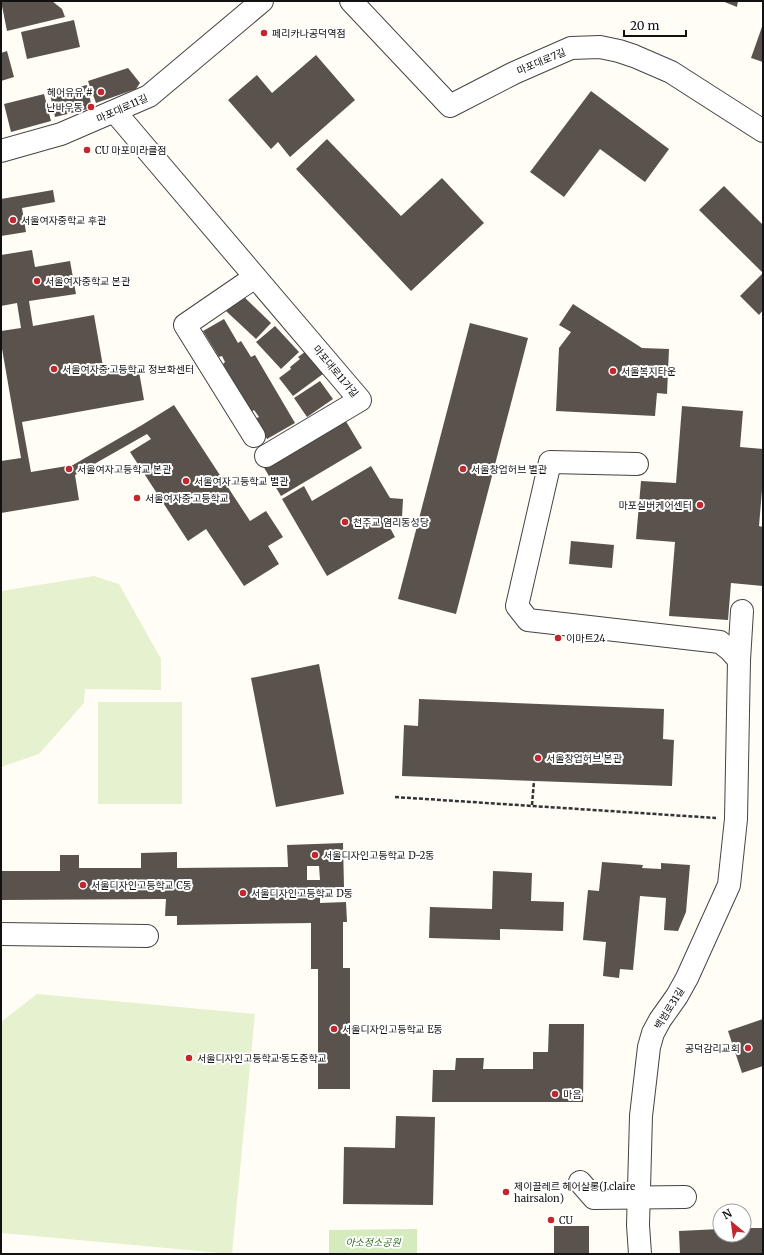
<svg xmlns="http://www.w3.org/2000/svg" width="764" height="1255" viewBox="0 0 764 1255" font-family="Merriweather,'Noto Sans KR',serif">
  <rect width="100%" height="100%" fill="#fffdf5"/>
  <path fill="#d5ebbd" d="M417 1229V1254H329V1230Z"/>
  <g fill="#e6f2cf">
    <path d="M94 576 119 584 161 659V690L85 689 84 703 39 754 1 767V591Z"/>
    <rect x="98" y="702" width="84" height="102"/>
    <path d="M37 994 255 1014 232 1254 1 1233V1022Z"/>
  </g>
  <g fill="#5a524d" fill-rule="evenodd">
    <path d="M1 1H52L62 9 65 17 7 31Z"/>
    <path d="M722 1H738L737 7Z"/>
    <path d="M74 20 80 47 27 59 21 32Z"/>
    <path d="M763 24V62L751 58Z"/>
    <path d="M7 51 14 77 1 81V53Z"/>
    <path d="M316 55 355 100 290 157 278 142 271 149 228 100 257 75 272 93Z"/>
    <path d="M128 68 140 83 136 89 96 103 88 81Z"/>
    <path d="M87 85 92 108 55 117 50 94Z"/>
    <path d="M591 91 669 149 645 182 600 149 564 197 530 172Z"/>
    <path d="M44 94 51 121 11 132 4 104Z"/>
    <path d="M327 139 401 216 442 178 484 223 411 291 296 169Z"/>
    <path d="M724 186 763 225V310L759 315 740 296 763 273 699 210Z"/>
    <path d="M53 190 55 202 22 208 26 232 1 236V199Z"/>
    <path d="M32 250 35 267 70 261 76 294 29 301 33 326 94 315 104 372 138 366 144 400 22 422 31 472 73 465 142 425 174 405 250 521 266 511 283 537 268 546 279 564 244 586 206 529 188 541 130 452 151 439 147 434 75 475 79 500 1 513V461L21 458 1 343V331L21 328 17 303 1 306V255Z"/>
    <path d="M242 295 271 323 256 339 226 311Z"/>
    <path d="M573 304 642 348 669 349 667 394 657 393 655 416 556 411 559 348 571 332 559 325Z"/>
    <path d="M224 319 238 343 241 341 251 357 255 355 295 423 267 439 255 419 259 417 254 410 251 412 223 364 225 362 222 356 219 357 203 331Z"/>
    <path d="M470 323 528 338 456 614 398 599Z"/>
    <path d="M275 326 299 352 281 369 256 342Z"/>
    <path d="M309 349 327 371 293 396 279 378 291 369 290 367 300 359 298 357Z"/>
    <path d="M320 381 333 399 307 417 294 398Z"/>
    <path d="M682 406 743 411 740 447 763 449V478L759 526 763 527V586L731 583 728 620 669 616 675 542 636 539 641 481 676 483Z"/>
    <path d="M344 418 362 448 281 496 263 466Z"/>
    <path d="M371 466 390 498 403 499 402 518 389 526 395 537 327 576 282 499 304 486 312 501Z"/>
    <path d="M571 541 614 545 612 568 569 564Z"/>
    <path d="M319 664 344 794 276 807 251 678Z"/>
    <path d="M419 699 664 709 663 739 674 740 672 786 402 776 404 725 418 726Z"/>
    <path d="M343 843 344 887 320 888V903L346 902 347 922H343V968H350V1089H318V969H311V923L177 925V916H165L166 899 1 900V871H60V855H79V868H141V853L177 852V868L288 867 287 845ZM307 866H319L320 880H307Z"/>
    <path d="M602 862 643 865 642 868 661 869V863L690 865 686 912 678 931 664 930 666 898 640 896 633 970 620 969 619 978 603 976 606 942 583 940 588 890 599 891Z"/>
    <path d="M493 871 532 873 531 901 564 902 563 931 500 929V940L429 938 430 907 492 909Z"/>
    <path d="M763 1019V1066L742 1073 728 1031Z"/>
    <path d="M549 1024H584L583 1102H432L433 1070H455L456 1058H484L483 1069H533V1052H548Z"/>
    <path d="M396 1116 435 1117 433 1205 343 1204 344 1147 395 1148Z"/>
    <rect x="554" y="1226" width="35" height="28"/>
    <path d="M744 1228H763V1254H680L679 1231 720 1229V1235H744Z"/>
  </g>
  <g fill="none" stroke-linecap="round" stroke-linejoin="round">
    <defs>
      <g id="minor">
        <path d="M351 1 450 106 514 73 571 48 600 47 619 51 634 56 671 72 763 131"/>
        <path d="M115 112 360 400 266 456"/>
        <path d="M1 151 61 134 149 96 262 1"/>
        <path d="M254 436 185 325 255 277"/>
        <path d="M637 464 550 462 517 606 528 620 720 642 730 650 739 660 736 819 729 885 687 978 677 996 660 1020 653 1033 649 1047 641 1116 638 1225 640 1254"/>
        <path d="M739 660 742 611"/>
        <path d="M1 934 147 936"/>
        <path d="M580 1182 594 1198 685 1197"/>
      </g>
    </defs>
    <use href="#minor" stroke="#444" stroke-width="24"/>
    <g stroke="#333" stroke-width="2.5" stroke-dasharray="4 2" stroke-linecap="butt">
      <path d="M395 797 716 818"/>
      <path d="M532 805 534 781"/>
    </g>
    <use href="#minor" stroke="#fff" stroke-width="22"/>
  </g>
  <g fill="#c4262e" stroke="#fff" stroke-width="1.5">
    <circle cx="264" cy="33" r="4"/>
    <circle cx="101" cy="92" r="4"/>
    <circle cx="91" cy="107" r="4"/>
    <circle cx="87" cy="150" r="4"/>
    <circle cx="13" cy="220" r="4"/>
    <circle cx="37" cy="281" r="4"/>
    <circle cx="54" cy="369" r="4"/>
    <circle cx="613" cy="371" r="4"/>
    <circle cx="69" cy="469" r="4"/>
    <circle cx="463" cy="469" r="4"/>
    <circle cx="186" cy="481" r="4"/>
    <circle cx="137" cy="498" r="4"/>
    <circle cx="700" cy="505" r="4"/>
    <circle cx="345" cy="522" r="4"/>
    <circle cx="558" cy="638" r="4"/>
    <circle cx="538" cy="758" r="4"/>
    <circle cx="315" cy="855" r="4"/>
    <circle cx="83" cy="885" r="4"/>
    <circle cx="243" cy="893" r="4"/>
    <circle cx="334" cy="1029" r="4"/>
    <circle cx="748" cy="1048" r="4"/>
    <circle cx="189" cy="1058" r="4"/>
    <circle cx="555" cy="1094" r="4"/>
    <circle cx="506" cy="1192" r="4"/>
    <circle cx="551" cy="1220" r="4"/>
  </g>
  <g text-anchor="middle" stroke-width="4" stroke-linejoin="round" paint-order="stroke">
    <g font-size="10" fill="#111" stroke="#fff" text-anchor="start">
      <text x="272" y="37">페리카나공덕역점</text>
      <text x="93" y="96" text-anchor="end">헤어유유 #</text>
      <text x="83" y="111" text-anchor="end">난바우동</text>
      <text x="95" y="154">CU 마포미라클점</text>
      <text x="21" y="224">서울여자중학교 후관</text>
      <text x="45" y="285">서울여자중학교 본관</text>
      <text x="62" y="373">서울여자중·고등학교 정보화센터</text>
      <text x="621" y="375">서울복지타운</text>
      <text x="77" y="473">서울여자고등학교 본관</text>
      <text x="471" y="473">서울창업허브 별관</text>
      <text x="194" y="485">서울여자고등학교 별관</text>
      <text x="145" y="502">서울여자중·고등학교</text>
      <text x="692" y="509" text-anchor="end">마포실버케어센터</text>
      <text x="353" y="526">천주교 염리동성당</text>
      <text x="566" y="642">이마트24</text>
      <text x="546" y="762">서울창업허브 본관</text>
      <text x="323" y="859">서울디자인고등학교 D-2동</text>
      <text x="91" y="889">서울디자인고등학교 C동</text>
      <text x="251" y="897">서울디자인고등학교 D동</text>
      <text x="342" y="1033">서울디자인고등학교 E동</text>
      <text x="740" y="1052" text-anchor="end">공덕감리교회</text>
      <text x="197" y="1062">서울디자인고등학교·동도중학교</text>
      <text x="563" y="1098">마음</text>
      <text x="514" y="1190">제이끌레르 헤어살롱(J.claire<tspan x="514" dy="12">hairsalon)</tspan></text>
      <text x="559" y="1224">CU</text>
    </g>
    <g font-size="10" fill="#111" stroke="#fff">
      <text transform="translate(541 61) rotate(-23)" y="4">마포대로7길</text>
      <text transform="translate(122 108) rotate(-24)" y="4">마포대로11길</text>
      <text transform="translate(336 371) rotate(50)" y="4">마포대로11가길</text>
      <text transform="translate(669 1008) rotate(-58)" y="4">백범로31길</text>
    </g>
    <g font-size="10" font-style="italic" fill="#2f6b1f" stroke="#fff">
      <text x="373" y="1246">아소정소공원</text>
    </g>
  </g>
  <rect width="764" height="1255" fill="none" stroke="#111111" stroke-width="4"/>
  <g transform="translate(732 1223) rotate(331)"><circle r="19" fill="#ffffff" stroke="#a0a0a0"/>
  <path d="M0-3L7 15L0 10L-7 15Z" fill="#c4262e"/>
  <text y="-6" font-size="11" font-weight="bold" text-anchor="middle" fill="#111111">N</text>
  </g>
  <path d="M624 30v6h62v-6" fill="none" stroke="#111111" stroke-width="2"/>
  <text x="630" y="30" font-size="12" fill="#111111" stroke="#ffffff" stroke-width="3" paint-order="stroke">20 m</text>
</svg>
